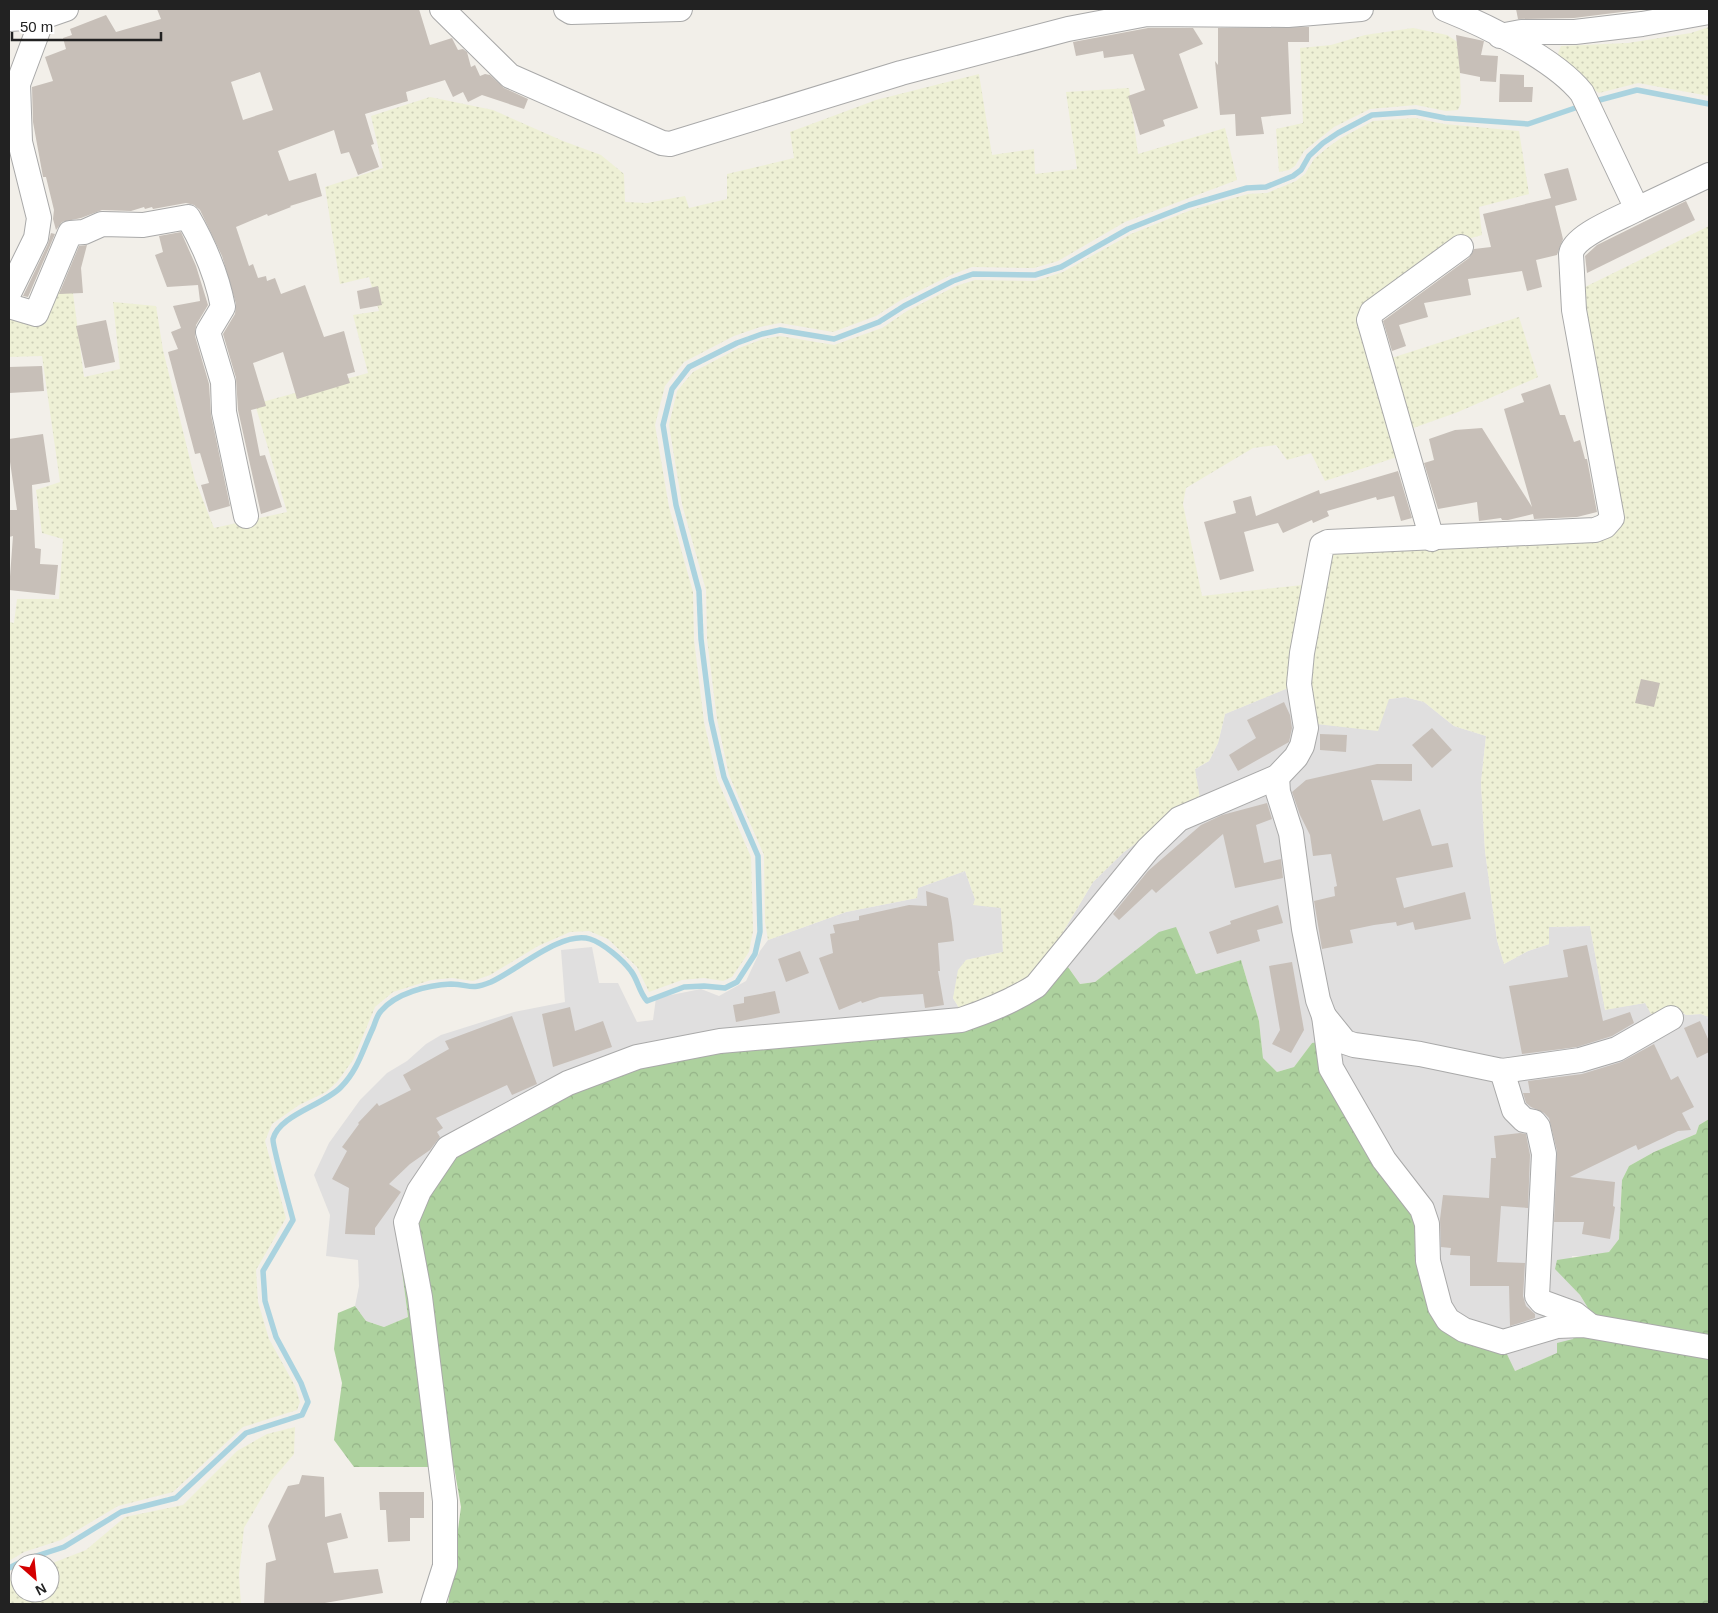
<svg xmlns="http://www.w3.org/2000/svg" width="1718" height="1613" viewBox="0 0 1718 1613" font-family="Helvetica,sans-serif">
  <defs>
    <pattern id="farmland-dots" width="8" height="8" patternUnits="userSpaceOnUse" patternTransform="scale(1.25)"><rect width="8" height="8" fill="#eef0d5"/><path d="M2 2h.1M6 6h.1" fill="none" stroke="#ccceb7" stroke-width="1.8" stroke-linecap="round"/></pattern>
    <pattern id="forest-crowns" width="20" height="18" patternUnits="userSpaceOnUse" patternTransform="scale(1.25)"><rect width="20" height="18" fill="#add19e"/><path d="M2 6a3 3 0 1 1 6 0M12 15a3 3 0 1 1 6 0" fill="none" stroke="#95b388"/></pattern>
  </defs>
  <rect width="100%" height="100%" fill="#f2efe9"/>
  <g fill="#e0dfdf">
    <path d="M1285 689 1306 694 1389 699 1405 697 1424 702 1454 726 1486 736 1481 783 1485 851 1497 940 1504 964 1528 951 1549 944V927L1590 926 1605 1009 1645 1003 1679 1010 1686 1015 1701 1014 1709 1017V1119L1699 1125 1696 1134 1654 1152 1629 1166 1622 1180 1619 1239 1609 1252 1589 1257 1572 1256 1568 1282 1580 1295 1588 1308 1573 1339 1558 1353 1515 1371 1462 1333 1312 1043 1294 1067 1277 1072 1263 1058 1259 1021 1241 960 1196 974 1176 928 1159 933 1095 982 1080 984 1054 947 1093 882 1124 852 1154 829 1195 769 1209 761 1218 743 1225 714Z"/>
    <path d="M965 871 975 899 1001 907 1003 952 966 960 953 998 959 1008 962 1025 418 1257 402 1271 408 1317 384 1327 366 1321 355 1306 359 1286 358 1260 326 1256 330 1215 314 1175 329 1143 360 1100 387 1073 407 1061 426 1044 441 1035 514 1012 565 1002 561 950 592 947 599 983H618L637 1022 653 1020 656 998 701 989 719 996 746 981 760 951 768 940 846 912 917 898 918 888Z"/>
  </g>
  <g fill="url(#farmland-dots)">
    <path d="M1709 27V96L1638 83 1599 93 1554 63 1561 46 1628 43 1691 33Z"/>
    <path d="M1413 28 1447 35 1459 43 1461 103 1458 110 1446 111 1416 105 1370 109 1334 127 1304 151 1295 166 1289 170 1279 172 1276 129 1303 123 1300 48 1331 45 1365 35Z"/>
    <path d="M979 74 992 155 1034 149 1035 174 1077 169 1066 92 1129 88 1138 154 1225 128 1237 180 1125 222 1058 261 1034 268 972 267 951 275 901 300 876 316 833 332 780 323 760 327 734 336 684 362 665 386 655 425 669 507 693 592 694 640 704 722 717 779 751 857 753 931 749 952 732 977 723 981 704 978 682 980 649 992 637 967 608 939 589 931 570 932 538 946 490 975 473 981 452 978 431 980 393 992 375 1007 353 1060 337 1082 326 1092 299 1105 272 1124 265 1141 286 1218 256 1270 258 1302 269 1339 295 1386 300 1402 297 1410 243 1427 173 1492 118 1506 61 1540 24 1552 9 1561V622L14 623 17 599H59L63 539 42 533 36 490 60 482 42 356 9 357V302L31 307 39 293 67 288 73 293 84 377 120 369 113 302 156 306 163 350 195 480 214 528 287 512 255 404 368 373 353 315 379 311 369 277 340 284 325 187 383 168 371 116 430 97 493 110 563 141 601 155 624 174 625 202 647 203 685 196 689 208 727 199V174L794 158 790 132 876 100Z"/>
    <path d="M1415 118 1444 124 1519 131 1529 194 1479 207 1482 235 1464 240 1363 312 1376 363 1519 317 1538 377 1458 412 1391 436 1397 457 1325 481 1311 453 1287 460 1276 445 1253 448 1186 488 1183 504 1202 596 1321 583 1329 552 1594 541 1617 530 1618 492 1581 289 1709 226V1017L1701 1014 1686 1015 1679 1010 1651 1014 1645 1003 1605 1010 1590 926 1549 927V944L1528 951 1504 964 1497 940 1485 851 1481 783 1486 736 1454 726 1424 702 1405 697 1389 699 1378 731 1316 724 1306 694 1286 689 1225 714 1218 743 1209 761 1195 769 1200 798 1124 852 1093 882 1054 947 1068 967 1039 990 962 1025 959 1008 953 998 958 970 966 960 1003 952 1001 908 973 905 975 899 965 871 918 888 917 898 846 912 768 940 765 922 764 855 729 775 717 719 707 639 706 590 682 504 669 425 677 391 693 372 739 348 763 339 780 336 834 345 882 328 907 311 956 286 975 280 1035 281 1063 272 1131 234 1191 210 1248 194 1267 193 1296 181 1305 174 1314 159 1327 148 1341 138 1373 121Z"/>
    <path d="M295 1427 294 1454 272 1480 244 1528 239 1575 241 1604H9V1585L11 1576 20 1570V1593H50V1564L86 1550 125 1517 183 1505 237 1451 267 1434Z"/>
  </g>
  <path fill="url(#forest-crowns)" d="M1176 927 1196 974 1241 960 1259 1021 1263 1058 1277 1072 1294 1067 1312 1043 1319 1042 1411 1198 1436 1309 1503 1346 1515 1371 1557 1353V1343L1573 1339 1588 1308 1580 1295 1555 1269 1557 1260 1609 1252 1619 1239 1622 1180 1629 1166 1654 1152 1696 1134 1699 1125 1709 1119V1604H448L461 1507 454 1467H354L334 1440 342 1383 334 1349 338 1313 355 1306 366 1321 384 1327 408 1317 402 1271 418 1257 414 1225 451 1152 638 1062 962 1025 1039 990 1068 967 1080 984 1095 982 1159 932Z"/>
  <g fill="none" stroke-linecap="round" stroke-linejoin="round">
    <g stroke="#aad3df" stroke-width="5.5">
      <path d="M1592 102 1637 90 1709 104"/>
      <path d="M9 1568 27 1559 64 1547 121 1512 176 1498 246 1433 302 1415 308 1402 301 1383 276 1337 265 1301 263 1271 293 1220C290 1208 272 1145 273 1139 279 1115 324 1105 341 1087 358 1070 363 1049 373 1028 375 1023 377 1015 381 1011 396 993 428 985 451 984 470 984 469 991 491 982 516 971 562 930 590 939 603 943 623 960 631 971 638 980 639 992 647 1001L684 987 704 986 725 988 737 982 755 954 760 932 758 856 724 777 711 720 701 639 699 591 676 505 663 425 672 389 689 367 737 343 762 334 780 330 834 339 879 322 904 306 953 281 973 274 1035 275 1061 267 1128 229 1189 205 1247 188 1266 187 1293 176 1301 170 1309 156 1323 143 1338 133 1372 115 1415 112 1445 118 1528 124 1581 106"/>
    </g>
  </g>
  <g fill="#c7bfb8" fill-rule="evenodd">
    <path d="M157 9H419L430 45 452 38 458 50 463 49 467 52 471 67 475 65 480 76 485 74 490 75 504 88 528 99 524 109 482 95 468 102 463 92 453 97 445 80 406 92 408 101 365 114 374 144 371 145 379 167 358 175 349 152 341 154 334 130 278 151 289 181 316 173 322 196 290 206 291 207 268 216 267 214 236 227 249 266 253 264 258 278 266 276 267 281 275 278 281 294 305 285 324 337 344 331 355 372 347 374 350 383 297 399 283 352 253 363 266 406 251 410 260 456 265 455 282 507 261 514 238 410 236 378 223 334 235 314 236 304 222 256 200 210 194 205 186 203 153 209 152 207 145 209 144 207 131 211 102 210 81 218 62 222 56 230 53 219 54 210 46 177H43L33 122 32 87 53 81 45 57 66 49 63 38 72 35 70 29 106 15 116 32 161 19ZM260 72 273 110 243 120 231 82Z"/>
    <path d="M1516 9H1646L1574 18 1518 19Z"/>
    <path d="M1309 27V42H1288L1291 114 1261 117 1264 134 1236 136 1235 114 1220 115 1215 61 1218 65V28Z"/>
    <path d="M1148 28H1193L1203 44 1179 54 1198 108 1163 120 1165 126 1140 135 1128 96 1145 90 1133 54 1104 58 1103 51 1076 56 1073 42Z"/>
    <path d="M1456 35 1484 41 1481 55 1498 56 1496 82 1480 81V77L1460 73Z"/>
    <path d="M1500 74 1524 75V87H1533L1532 102H1499Z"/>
    <path d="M1568 168 1577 200 1555 206 1563 239 1557 255 1536 260 1542 287 1527 291 1522 271 1468 279 1471 295 1424 303 1428 317 1399 325 1406 346 1392 351 1383 321 1469 258 1474 249 1491 247 1483 214 1551 198 1544 174Z"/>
    <path d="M1686 201 1695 220 1587 273 1585 256 1597 245Z"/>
    <path d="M181 232 196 266 208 305 196 325 195 336 209 384 211 415 230 506 209 512 201 485 209 483 200 453 195 454 168 352 178 349 171 332 181 328 173 306 200 301 198 285 167 287 155 255 163 252 159 236Z"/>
    <path d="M51 233 55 234 28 297 23 296 48 244Z"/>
    <path d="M87 245 81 268 83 293 59 294 79 246Z"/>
    <path d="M378 286 382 305 360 309 357 291Z"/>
    <path d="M106 320 115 362 85 368 76 326Z"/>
    <path d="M42 366 44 391 9 393V367Z"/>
    <path d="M1550 384 1560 415H1565L1574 442 1580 440 1585 459H1587L1597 512 1577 517 1534 519 1533 514 1508 520H1502L1501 518 1479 521 1477 502 1438 509 1424 463 1434 460 1429 439 1455 430 1482 428 1532 507 1504 409 1524 402 1521 394Z"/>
    <path d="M43 434 50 482 32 485 35 548 41 549 40 564 58 565 55 595 9 590 13 536 9 537V510H17L9 455V439Z"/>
    <path d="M1398 471 1412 518 1401 521 1394 496 1377 500 1376 497 1327 511 1329 516 1313 523 1312 520 1283 533 1278 523 1244 532 1254 571 1220 580 1204 522 1236 513 1233 501 1251 496 1256 516 1319 490 1320 494Z"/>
    <path d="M1641 679 1660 683 1654 707 1635 703Z"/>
    <path d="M1284 702 1290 715 1292 728 1289 742 1238 771 1229 755 1256 738 1247 720Z"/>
    <path d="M1432 728 1452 750 1432 768 1412 745Z"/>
    <path d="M1320 734 1347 735 1346 752 1320 750Z"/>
    <path d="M1377 764H1412V781L1371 780 1383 821 1420 809 1432 846 1448 843 1453 867 1396 878 1404 908 1465 892 1471 919 1415 930 1413 922 1397 926 1396 922 1374 925 1350 930 1353 943 1322 949 1314 901 1335 896 1334 887 1337 886 1331 854 1313 856 1310 835 1300 815 1292 792 1306 780Z"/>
    <path d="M1267 803 1272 819 1256 825 1264 863 1281 859 1283 878 1235 888 1223 834 1156 893 1152 889 1119 920 1113 914 1148 871 1201 825 1222 815Z"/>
    <path d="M926 891 948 898 952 923 954 941 938 943 940 971H938L944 1005 925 1008 923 994 880 997 862 1003 861 1001 839 1010 819 958 833 953 830 934 835 933 833 925 859 920V916L909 905 927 906Z"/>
    <path d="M1278 905 1283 923 1257 930 1260 941 1217 954 1209 932 1231 924 1230 921Z"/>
    <path d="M1587 945 1603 1021 1630 1012 1634 1023 1612 1036 1577 1047 1522 1054 1509 986 1568 977 1563 950Z"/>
    <path d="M800 951 809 973 786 982 778 959Z"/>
    <path d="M1292 962 1304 1030 1291 1053 1272 1044 1280 1030 1269 966Z"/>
    <path d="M775 991 780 1013 736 1022 733 1005 744 1003V997Z"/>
    <path d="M570 1007 575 1031 603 1021 612 1047 553 1067 542 1014Z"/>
    <path d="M512 1016 537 1084 512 1095 507 1085 436 1118 443 1128 437 1132 440 1137 430 1150 410 1164 389 1184 401 1192 375 1228V1235L345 1234 349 1188 332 1179 347 1151 342 1147 359 1124 358 1123 377 1103 379 1106 411 1090 403 1075 449 1049 445 1041Z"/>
    <path d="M1700 1021 1709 1041V1052L1697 1058 1684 1028Z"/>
    <path d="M1654 1044 1671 1080 1678 1076 1694 1107 1682 1113 1691 1130 1678 1131 1638 1150 1636 1145 1570 1177 1615 1182 1613 1206 1615 1207 1610 1239 1582 1234 1584 1222H1554L1557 1151 1549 1118 1544 1113 1531 1107 1526 1103 1523 1093H1530L1528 1081 1582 1074 1621 1062Z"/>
    <path d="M1520 1133 1526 1134 1530 1155 1528 1208 1501 1206 1497 1262 1525 1263 1523 1296 1526 1306 1535 1314V1318L1510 1326 1509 1286H1470V1256L1450 1255 1451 1248 1441 1247 1440 1219 1443 1195 1489 1198 1491 1158H1496L1494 1136Z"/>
    <path d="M302 1475 324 1477 325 1517 341 1513 348 1538 327 1543 334 1573 378 1569 383 1593 319 1604H264L266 1563 276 1560 268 1526 288 1486 299 1484Z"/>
    <path d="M379 1492H424V1518H410V1541L388 1542 386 1510H380Z"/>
  </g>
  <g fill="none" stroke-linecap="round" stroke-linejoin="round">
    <defs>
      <g id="minor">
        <path d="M442 9 510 76 662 143 670 144 901 73 1068 29 1147 14 1288 15 1361 9"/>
        <path d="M566 9 571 12 680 9"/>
        <path d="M9 19 43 17 66 9"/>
        <path d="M1500 36 1521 32H1575L1642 24 1709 12"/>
        <path d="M1637 209 1709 175"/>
        <path d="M9 293 36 238 39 218 20 142 18 84 43 17"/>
        <path d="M9 306 36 314 70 233 84 232 102 224 143 225 188 217C204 245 217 275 223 307L208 332 223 382 224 412 246 516"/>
        <path d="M1432 539 1369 320 1372 312 1461 247"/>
        <path d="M1277 777 1278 792 1291 833 1304 929 1318 1000 1324 1016 1331 1068 1384 1160 1422 1209 1427 1224 1428 1261 1440 1307 1448 1320 1464 1330 1503 1342 1557 1326 1583 1325 1709 1347"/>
        <path d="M1324 1016 1345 1042 1354 1045 1420 1054 1502 1071 1580 1060 1617 1049 1671 1018"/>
        <path d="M1502 1071 1514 1110 1524 1120 1534 1122 1538 1127 1544 1154 1537 1296 1542 1302 1575 1314 1589 1325"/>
        <path d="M433 1604 445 1566V1501L420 1297 406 1222 419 1191 448 1148 568 1083 637 1057 720 1041 961 1020C988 1011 1011 1002 1036 986L1148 849 1179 819 1277 777 1296 757 1302 746 1306 728 1299 684 1302 653 1322 545 1328 542 1595 530 1605 526 1612 518 1574 310 1571 254C1574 235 1621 218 1637 209L1582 93C1555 59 1485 25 1445 9"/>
      </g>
    </defs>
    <use href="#minor" stroke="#a9a9a9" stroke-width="26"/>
    <use href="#minor" stroke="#fff" stroke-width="24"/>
  </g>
  <rect width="1718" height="1613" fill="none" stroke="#222222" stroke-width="20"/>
  <g transform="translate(35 1578) rotate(153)"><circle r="24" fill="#ffffff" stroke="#a7a7a7"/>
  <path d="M0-4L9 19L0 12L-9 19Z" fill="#d40000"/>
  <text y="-8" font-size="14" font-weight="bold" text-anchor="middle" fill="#222222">N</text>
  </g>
  <path d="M12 32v8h149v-8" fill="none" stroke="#222222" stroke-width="2.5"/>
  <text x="20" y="32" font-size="15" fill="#222222" stroke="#ffffff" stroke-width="4" paint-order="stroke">50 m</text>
</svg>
